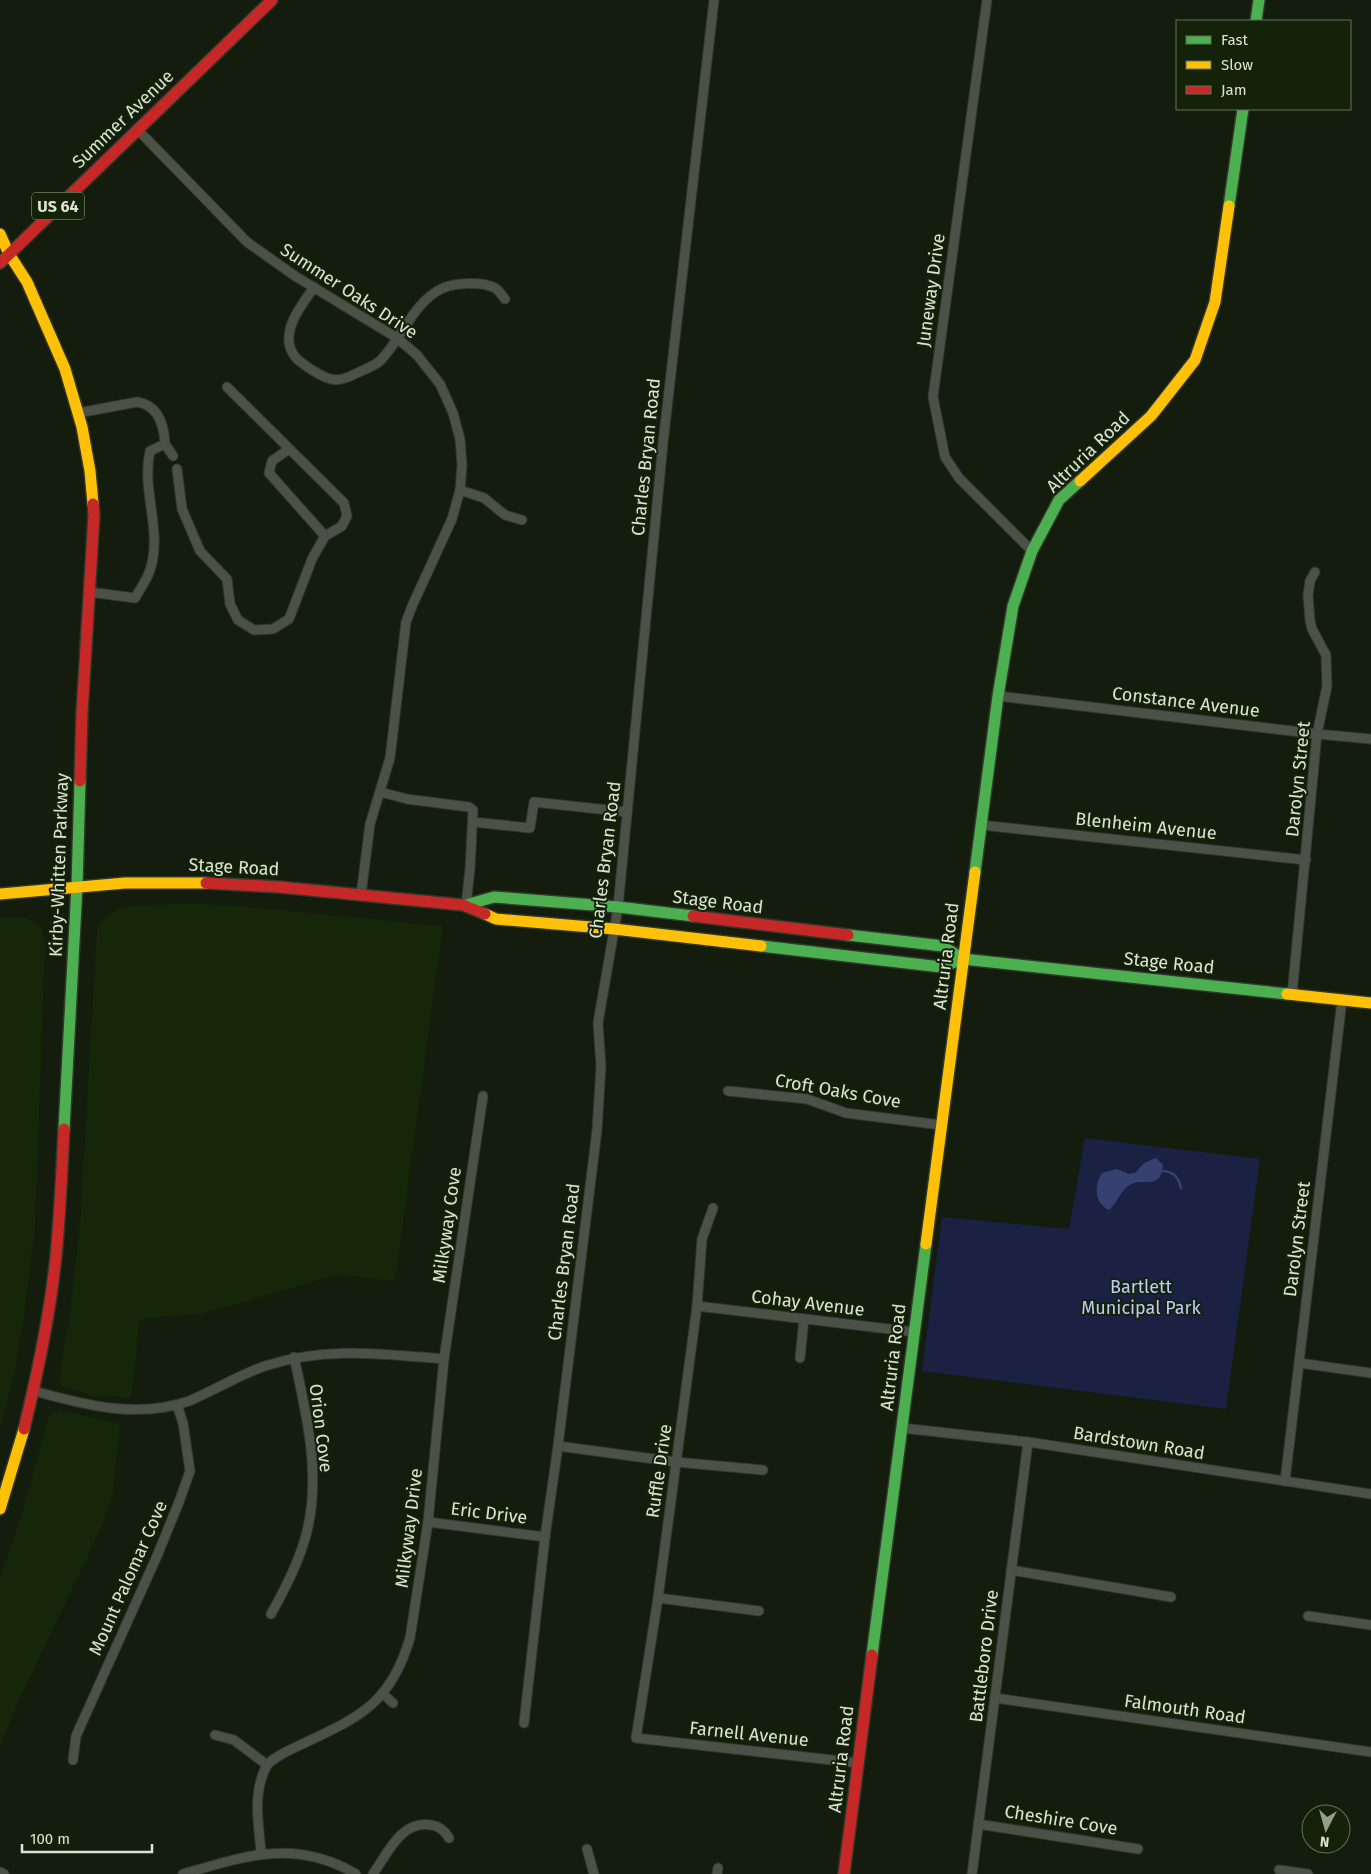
<svg xmlns="http://www.w3.org/2000/svg" width="1371" height="1874" viewBox="0 0 1371 1874" font-family="'Fira Sans',sans-serif">
  <rect width="100%" height="100%" fill="#141c0e"/>
  <g fill="#162608">
    <path d="M194 904 240 906 443 926 395 1281 336 1275 205 1313 140 1319 131 1398 90 1395 62 1386 59 1379 70 1312 80 1224 97 929 106 916 121 908 143 905Z"/>
    <path d="M7 917 27 918 41 926 45 944 35 1228 24 1315 14 1375 0 1430V918Z"/>
    <path d="M60 1410 120 1424 113 1493 104 1522 20 1698 0 1745V1578L22 1513 49 1416Z"/>
  </g>
  <path fill="#1b2142" d="M1085 1138 1260 1159 1226 1409 922 1371 942 1217 1069 1229Z"/>
  <path fill="#374171" d="M1156 1158 1163 1165C1160 1193 1142 1175 1128 1186 1120 1192 1118 1202 1109 1210 1094 1203 1094 1185 1102 1173L1117 1169 1129 1174 1135 1173 1144 1163Z"/>
  <g fill="none" stroke-linecap="round" stroke-linejoin="round">
    <path stroke="#374171" stroke-width="2.5" d="M1162 1171C1173 1171 1179 1178 1181 1188"/>
    <defs>
      <g id="street">
        <path d="M987 0 933 397 945 457 959 478 1032 551"/>
        <path d="M137 129 247 242 295 276 397 338 417 355 440 384 453 413 460 439 462 465 460 490 452 519 413 604 406 622 390 758 370 824 361 895"/>
        <path d="M314 287C304 302 287 322 289 342 291 357 300 362 312 370 331 382 338 383 357 373 365 369 375 366 381 360 402 338 414 301 443 288 454 283 483 281 495 288 499 290 502 296 505 299"/>
        <path d="M78 413 137 402C158 405 164 424 165 444L150 451C141 490 163 532 150 570 147 580 140 589 135 598L89 592"/>
        <path d="M165 444 173 456"/>
        <path d="M289 449 272 461 269 473 325 536"/>
        <path d="M177 469 182 509 200 551 227 579 230 604 238 620 254 630 273 629 289 619 312 559 325 536 342 526 347 516 344 503 227 387"/>
        <path d="M460 490 484 498 505 515 522 520"/>
        <path d="M998 696 1317 734 1371 739"/>
        <path d="M380 792 407 799 469 807 473 810 470 869 466 905"/>
        <path d="M473 822 530 828 534 802 627 812"/>
        <path d="M981 825 1306 860"/>
        <path d="M1292 995 1317 734 1327 686 1326 655 1312 629 1310 621 1308 595 1310 581 1315 572"/>
        <path d="M728 1091 807 1099 846 1113 941 1125"/>
        <path d="M713 1208 702 1239 697 1306 658 1598 636 1738 859 1763"/>
        <path d="M697 1306 914 1332"/>
        <path d="M800 1358 804 1319"/>
        <path d="M1299 1363 1371 1373"/>
        <path d="M34 1391C85 1405 137 1419 189 1401 215 1390 239 1375 265 1366 325 1346 382 1354 444 1359"/>
        <path d="M902 1428 1028 1442 1371 1494"/>
        <path d="M558 1446 676 1462 763 1470"/>
        <path d="M1285 1481 1342 1000"/>
        <path d="M428 1522 545 1537"/>
        <path d="M1011 1570 1171 1597"/>
        <path d="M658 1598 759 1611"/>
        <path d="M271 1614C284 1591 296 1568 304 1542 323 1482 307 1416 294 1357"/>
        <path d="M1308 1616 1371 1625"/>
        <path d="M383 1694 393 1703"/>
        <path d="M995 1698 1371 1752"/>
        <path d="M524 1723 545 1537 558 1446 597 1130 601 1066 598 1023 618 907 663 443 714 0"/>
        <path d="M215 1735 234 1740 267 1765"/>
        <path d="M73 1760 76 1736 157 1556 179 1502 190 1471 183 1423 177 1405"/>
        <path d="M978 1824 1138 1849"/>
        <path d="M587 1849 594 1874"/>
        <path d="M261 1853C259 1824 252 1795 266 1767 271 1758 288 1751 298 1746 357 1718 390 1706 410 1638L428 1522 444 1359 483 1096"/>
        <path d="M1279 1870 1308 1874"/>
        <path d="M0 1872 4 1874"/>
        <path d="M183 1874C245 1856 295 1838 356 1874"/>
        <path d="M373 1874C388 1853 401 1820 431 1825 439 1826 445 1831 449 1838"/>
        <path d="M717 1874 718 1868"/>
        <path d="M972 1874 1028 1442"/>
      </g>
      <g id="fast">
        <path d="M1256 21 1259 0"/>
        <path d="M1229 206 1243 109"/>
        <path d="M975 872 998 696 1013 606 1032 551 1059 500 1080 481"/>
        <path d="M466 905 494 897 618 907 693 916"/>
        <path d="M848 935 943 946 963 959 1287 994"/>
        <path d="M761 946 941 967 963 959"/>
        <path d="M64 1129 77 886 80 781"/>
        <path d="M872 1655 926 1244"/>
      </g>
      <g id="slow">
        <path d="M0 234 9 254 27 282 65 369 82 427 90 471 93 504"/>
        <path d="M1080 481 1151 416 1195 360 1215 302 1229 206"/>
        <path d="M0 894 125 883H206"/>
        <path d="M485 914 496 919 614 929 761 946"/>
        <path d="M1287 994 1371 1003"/>
        <path d="M926 1244 975 872"/>
        <path d="M0 1509 24 1429"/>
      </g>
      <g id="jam">
        <path d="M0 263 272 0"/>
        <path d="M80 781 82 713 94 515 93 504"/>
        <path d="M206 883 279 887 463 905 485 914"/>
        <path d="M693 916 848 935"/>
        <path d="M24 1429C38 1372 50 1314 56 1256 60 1214 62 1171 64 1129"/>
        <path d="M844 1874 872 1655"/>
      </g>
    </defs>
    <use href="#street" stroke="#30372b" stroke-width="11"/>
    <use href="#fast" stroke="#30372b" stroke-width="14"/>
    <use href="#slow" stroke="#30372b" stroke-width="14"/>
    <use href="#jam" stroke="#30372b" stroke-width="14"/>
    <use href="#street" stroke="#4b5147" stroke-width="9"/>
    <use href="#fast" stroke="#4caf50" stroke-width="11"/>
    <use href="#slow" stroke="#ffc107" stroke-width="11"/>
    <use href="#jam" stroke="#c62828" stroke-width="11"/>
  </g>
  <g text-anchor="middle" stroke-width="4" stroke-linejoin="round" paint-order="stroke">
    <rect fill="#132208" stroke="#9eaa97" stroke-width="1" x="32" y="192.5" width="52" height="27" rx="4"/>
    <g font-size="16" font-weight="bold" fill="#dae4d4">
      <text x="58" y="212">US 64</text>
    </g>
    <g font-size="18" fill="#dae4d4" stroke="#132208">
      <text transform="translate(123 119) rotate(-44)" y="6">Summer Avenue</text>
      <text transform="translate(931 290) rotate(-82)" y="6">Juneway Drive</text>
      <text transform="translate(349 291) rotate(33)" y="6">Summer Oaks Drive</text>
      <text transform="translate(1088 452) rotate(-44)" y="6">Altruria Road</text>
      <text transform="translate(646 457) rotate(-84)" y="6">Charles Bryan Road</text>
      <text transform="translate(1186 702) rotate(7)" y="6">Constance Avenue</text>
      <text transform="translate(1298 779) rotate(-84)" y="6">Darolyn Street</text>
      <text transform="translate(1146 826) rotate(6)" y="6">Blenheim Avenue</text>
      <text transform="translate(605 860) rotate(-83)" y="6">Charles Bryan Road</text>
      <text transform="translate(59 865) rotate(-88)" y="6">Kirby-Whitten Parkway</text>
      <text transform="translate(234 867) rotate(3)" y="6">Stage Road</text>
      <text transform="translate(718 902) rotate(7)" y="6">Stage Road</text>
      <text transform="translate(946 956) rotate(-83)" y="6">Altruria Road</text>
      <text transform="translate(1169 963) rotate(6)" y="6">Stage Road</text>
      <text transform="translate(838 1091) rotate(10)" y="6">Croft Oaks Cove</text>
      <text transform="translate(447 1225) rotate(-82)" y="6">Milkyway Cove</text>
      <text transform="translate(1297 1239) rotate(-83)" y="6">Darolyn Street</text>
      <text transform="translate(564 1262) rotate(-83)" y="6">Charles Bryan Road</text>
      <text transform="translate(808 1303) rotate(7)" y="6">Cohay Avenue</text>
      <text transform="translate(893 1357) rotate(-83)" y="6">Altruria Road</text>
      <text transform="translate(321 1428) rotate(83)" y="6">Orion Cove</text>
      <text transform="translate(1139 1443) rotate(9)" y="6">Bardstown Road</text>
      <text transform="translate(659 1471) rotate(-82)" y="6">Ruffle Drive</text>
      <text transform="translate(489 1513) rotate(7)" y="6">Eric Drive</text>
      <text transform="translate(409 1528) rotate(-83)" y="6">Milkyway Drive</text>
      <text transform="translate(128 1578) rotate(-66)" y="6">Mount Palomar Cove</text>
      <text transform="translate(984 1656) rotate(-83)" y="6">Battleboro Drive</text>
      <text transform="translate(1185 1709) rotate(8)" y="6">Falmouth Road</text>
      <text transform="translate(749 1734) rotate(6)" y="6">Farnell Avenue</text>
      <text transform="translate(841 1759) rotate(-83)" y="6">Altruria Road</text>
      <text transform="translate(1061 1820) rotate(9)" y="6">Cheshire Cove</text>
    </g>
    <g font-size="18" fill="#becbfd" stroke="#132208">
      <text x="1141" y="1293">Bartlett<tspan x="1141" dy="21">Municipal Park</tspan></text>
    </g>
  </g>
  <rect x="1176" y="20" width="175" height="90" fill="#132208" stroke="#63705a"/>
  <rect x="1186" y="36" width="25" height="8" fill="#4caf50" stroke="#63705a"/>
  <text x="1221" y="45" font-size="15" fill="#dae4d4">Fast</text>
  <rect x="1186" y="61" width="25" height="8" fill="#ffc107" stroke="#63705a"/>
  <text x="1221" y="70" font-size="15" fill="#dae4d4">Slow</text>
  <rect x="1186" y="86" width="25" height="8" fill="#c62828" stroke="#63705a"/>
  <text x="1221" y="95" font-size="15" fill="#dae4d4">Jam</text>
  <g transform="translate(1326 1829) rotate(186)"><circle r="24" fill="#132208" stroke="#63705a"/>
  <path d="M0-4L9 19L0 12L-9 19Z" fill="#959e8f"/>
  <text y="-8" font-size="14" font-weight="bold" text-anchor="middle" fill="#dae4d4">N</text>
  </g>
  <path d="M22 1844v8h130v-8" fill="none" stroke="#dae4d4" stroke-width="2.5"/>
  <text x="30" y="1844" font-size="15" fill="#dae4d4" stroke="#132208" stroke-width="4" paint-order="stroke">100 m</text>
</svg>
